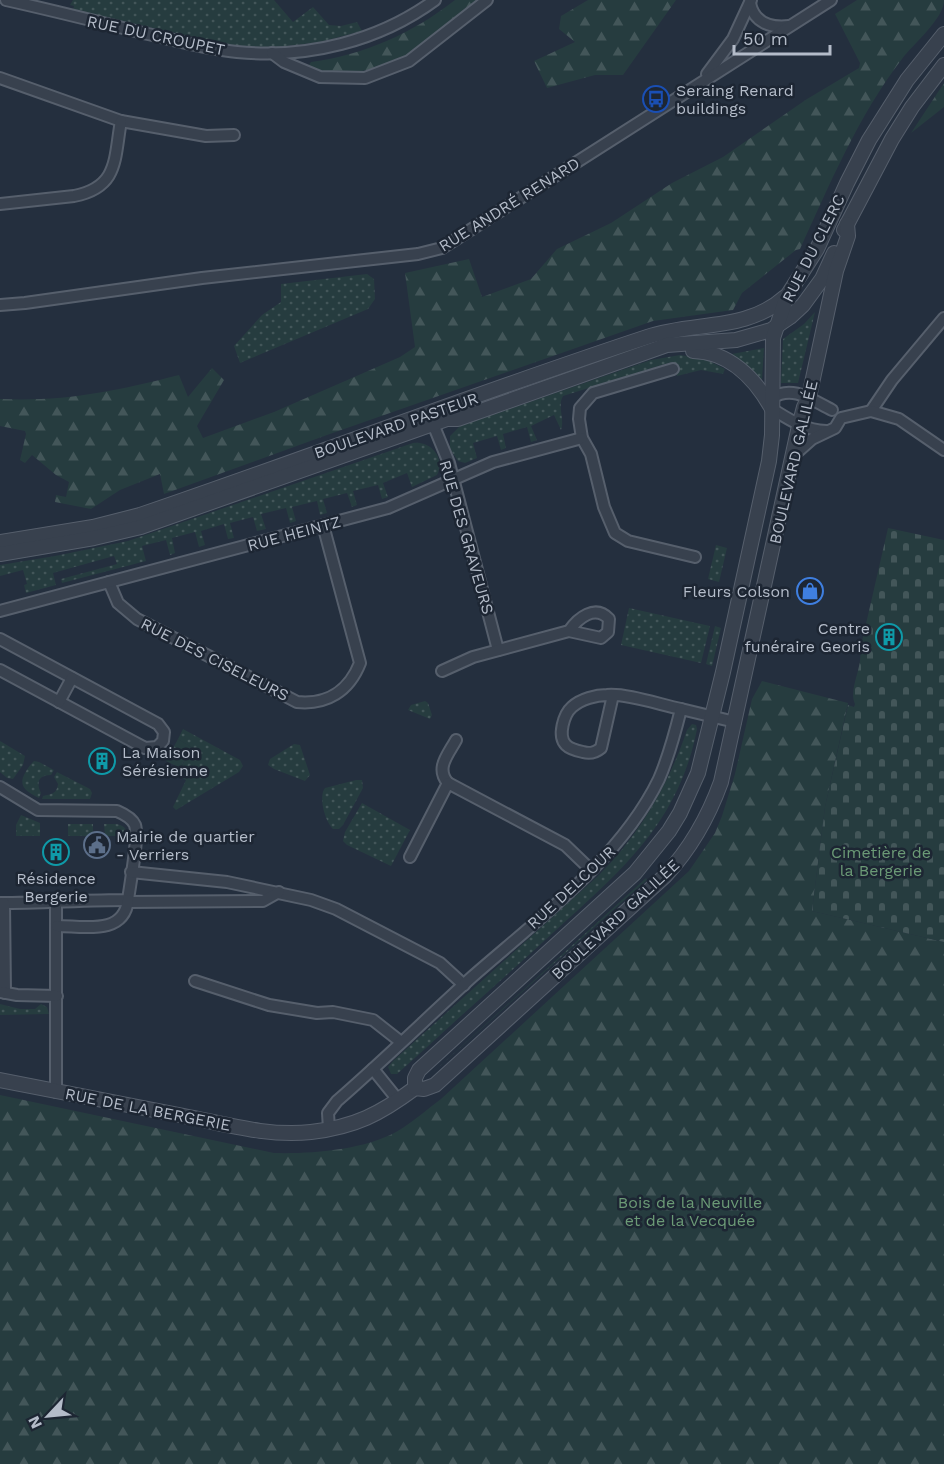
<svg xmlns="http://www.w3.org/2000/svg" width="944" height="1464" viewBox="0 0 944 1464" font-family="'Work Sans',sans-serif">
  <defs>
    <pattern id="grass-dots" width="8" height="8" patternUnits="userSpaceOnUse" patternTransform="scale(1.5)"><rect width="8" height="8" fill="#263c3f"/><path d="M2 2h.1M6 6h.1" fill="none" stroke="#435659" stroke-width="1.8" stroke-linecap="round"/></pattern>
    <pattern id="forest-firs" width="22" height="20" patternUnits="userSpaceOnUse" patternTransform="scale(1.5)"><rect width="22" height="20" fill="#263c3f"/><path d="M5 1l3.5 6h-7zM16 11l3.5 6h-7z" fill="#435659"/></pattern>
    <pattern id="cemetery-stones" width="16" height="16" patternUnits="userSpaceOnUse" patternTransform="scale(1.5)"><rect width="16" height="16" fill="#263c3f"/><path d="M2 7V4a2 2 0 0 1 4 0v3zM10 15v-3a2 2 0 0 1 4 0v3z" fill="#435659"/></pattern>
    <pattern id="park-crowns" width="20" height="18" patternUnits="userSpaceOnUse" patternTransform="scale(1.5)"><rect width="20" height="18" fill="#263c3f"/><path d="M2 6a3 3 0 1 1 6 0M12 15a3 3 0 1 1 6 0" fill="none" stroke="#435659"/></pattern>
  </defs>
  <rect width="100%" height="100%" fill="#242f3e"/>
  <g fill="url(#grass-dots)">
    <path d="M73 0H274L293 22 313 7 329 25 341 26 357 22 362 31 320 42 279 47H256L230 45 73 10 74 6 70 5Z"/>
    <path d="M367 274 374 279 375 299 368 309 240 363 234 346 262 315 281 302V284Z"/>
    <path d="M815 312 798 383H781L783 339 804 324Z"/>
    <path d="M764 348 762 380 732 354Z"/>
    <path d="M680 355 705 359 725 369 723 374 701 370 677 376 672 362 563 396C557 407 565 418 561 430L554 415 531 426 537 440 531 442 527 427 503 434 506 448 501 450 497 436 473 443 477 458 465 463 458 461 450 449V436L460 426 651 360Z"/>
    <path d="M413 443C432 441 445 458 437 475L412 487 407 473 383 483 388 497 382 499 378 485 353 491 357 505 352 507 347 493 323 499 327 513 320 515 317 501 292 507 296 521 290 523 286 508 261 514 266 529 257 531 253 517 230 523 234 538 228 539 224 524 201 531 205 545 199 547 195 532 172 538 175 553 170 555 166 540 142 546 146 561 62 583 61 579 117 564 114 556 53 573 56 585 26 593 24 585 27 584 23 570 0 576V565L55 556 128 541Z"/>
    <path d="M716 545 727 548 719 582 708 579Z"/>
    <path d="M629 608 710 626 701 663 621 645Z"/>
    <path d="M715 626 721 628 712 666 706 664Z"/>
    <path d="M425 701 428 703 432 715 430 719 408 710 411 705Z"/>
    <path d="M692 724 696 725 697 729C679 822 622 870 555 931 513 970 469 1008 426 1048L397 1074H391L388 1067 393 1061 598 876C640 834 668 786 687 730Z"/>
    <path d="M183 729 240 760 243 766 239 772 176 810 173 807 186 780 177 775 191 747 178 739Z"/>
    <path d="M0 741 25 756 23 765 13 779 7 778 0 772Z"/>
    <path d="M294 744 300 745 310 775 305 781 274 769 268 765 270 759Z"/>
    <path d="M34 761 39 762 54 770 51 775C38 775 36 783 41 793L39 798C28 792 17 787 25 773 28 768 30 765 34 761Z"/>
    <path d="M57 772 90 789 92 793 90 799H42L43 796C51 794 57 794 58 784L54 777Z"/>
    <path d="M356 780H362L363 788 343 825 339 829H333C325 822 318 796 325 788Z"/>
    <path d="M362 803 410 830 391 866 347 845 343 841 345 832Z"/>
    <path d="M21 815 40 823V836H16V825Z"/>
    <rect x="68" y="824" width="25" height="12"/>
    <path d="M104 824C116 824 126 822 128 836H105Z"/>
    <path d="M646 878 647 880 631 894 429 1076Z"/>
    <path d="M0 1004 20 1009H35L41 1004 47 1007 49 1014 0 1015Z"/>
  </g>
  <g fill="url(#forest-firs)">
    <path d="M455 0H476L409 54C384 70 335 81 309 65L311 62C364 55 413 33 455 0Z"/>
    <path d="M588 0H676L623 75H595L547 88 534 61 575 42 559 29 561 16Z"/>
    <path d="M857 0H944C944 19 913 44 902 59 858 116 830 184 800 249L796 250 742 293 733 310 653 321 327 435 164 494 160 474 120 490 91 509 55 502 56 495 66 497 69 482 56 475 32 455 25 463 20 460 26 434 25 431 0 426V399C64 402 117 391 179 375L188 397 212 368 224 380 197 426 203 438 274 412 400 357 415 347 405 273 469 259 482 297 531 279 557 249 611 223 672 183 723 157 807 99 859 68 860 63 835 14Z"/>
    <path d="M944 83V107L911 133Z"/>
    <path d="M762 681 848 703 825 807 812 911 944 942V1464H0V1095L274 1153C311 1154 363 1150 396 1132 412 1123 426 1110 441 1099L689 871 715 833 722 816 735 774 752 699Z"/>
  </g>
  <path fill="url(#cemetery-stones)" d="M888 528 944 540V942L812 911 825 807 848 705 854 707 855 704C848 689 863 668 860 650Z"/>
  <path fill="url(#park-crowns)" d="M178 739 191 747 180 768 166 761Z"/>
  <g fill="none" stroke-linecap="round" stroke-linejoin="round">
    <defs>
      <g id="minor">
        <path d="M6 0C51 10 95 21 139 32 171 39 204 49 237 52 307 59 379 41 435 0"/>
        <path d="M750 3C754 23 771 28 789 26"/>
        <path d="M272 53 284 62 320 77 365 78 409 61 487 0"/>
        <path d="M707 74 733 39 751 0"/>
        <path d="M0 78 121 121 206 136 234 135"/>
        <path d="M0 204 74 196C119 187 114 159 121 121"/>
        <path d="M0 305 25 303 202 278 418 254 442 248 831 0"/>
        <path d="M673 369 593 393 580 408 579 419 582 438 591 454 604 507 615 533 628 541 695 557"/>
        <path d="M772 398C793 384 813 401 832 410"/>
        <path d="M772 409C790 420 804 430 826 431"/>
        <path d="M871 411 892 380 944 318"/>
        <path d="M433 424 449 463 498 650"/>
        <path d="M794 455 812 439 835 428 841 418 871 411 899 419 944 450"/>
        <path d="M109 582 118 603 137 619 297 702C327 705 349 691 360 663L323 525"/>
        <path d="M0 611 388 508 493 462 582 438"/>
        <path d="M0 639 158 724 164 732 163 741 157 747 145 748 0 670"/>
        <path d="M442 671 473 657 569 631C578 618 595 604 609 619L608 632 601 638 569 631"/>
        <path d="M613 695 601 748C595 753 590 754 583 752 578 751 570 749 566 745 557 736 564 714 572 707 581 699 596 695 607 695 626 693 661 705 681 709"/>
        <path d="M59 702 72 678"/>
        <path d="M448 783C435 768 448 755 456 740"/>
        <path d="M0 787 38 810 117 811C124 814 132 818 135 825 139 837 130 885 128 900 85 900 43 903 0 903"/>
        <path d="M410 857 448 783 565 845 591 870"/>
        <path d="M131 872 227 882 311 900 336 909 440 963 464 985"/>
        <path d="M128 902 263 901 279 892"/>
        <path d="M4 903 5 993"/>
        <path d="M56 903V1092"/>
        <path d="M57 926C83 926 124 936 128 900"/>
        <path d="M195 981 269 1005 317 1013 333 1012 373 1020 401 1042"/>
        <path d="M0 992 17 995 57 996"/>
        <path d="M373 1069 398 1100"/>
        <path d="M329 1129 328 1113 337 1101C383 1061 427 1018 472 977 537 920 621 858 659 779 669 756 675 733 681 709L735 722"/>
      </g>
      <g id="tertiary">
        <path d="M844 230 892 139 912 107 944 65"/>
        <path d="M693 351C729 352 755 378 772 409"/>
        <path d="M0 542 93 527 140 515C310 457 477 393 647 337 694 321 746 332 785 297"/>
        <path d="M0 554 94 538 141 527 433 424 447 419H458L667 345 736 340 771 330 790 317 803 305 822 279 834 253"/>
        <path d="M0 1080C61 1092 123 1104 184 1116 225 1124 269 1137 311 1132 355 1127 380 1114 415 1088L424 1089 435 1085 665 876C691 848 708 818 721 782L799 426 804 407 809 397 836 271 848 236 847 224"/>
        <path d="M415 1088V1078L419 1070 635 873 669 831 680 813 698 773 723 672 769 461 772 435 773 338 787 296 817 249 847 183 869 140 907 80 944 34"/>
      </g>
    </defs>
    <use href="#minor" stroke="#565f6c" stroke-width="14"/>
    <use href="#tertiary" stroke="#565f6c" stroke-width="16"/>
    <use href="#minor" stroke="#38414e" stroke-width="10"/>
    <use href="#tertiary" stroke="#38414e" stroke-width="14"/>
  </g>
  <defs>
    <symbol id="bus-ring" viewBox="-11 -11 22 22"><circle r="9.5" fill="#1d2633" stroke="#1a4fb4" stroke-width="1.5"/><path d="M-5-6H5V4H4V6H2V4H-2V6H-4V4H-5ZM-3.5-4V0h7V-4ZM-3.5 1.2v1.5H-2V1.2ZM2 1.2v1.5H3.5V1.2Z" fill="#1a4fb4"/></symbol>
    <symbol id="shop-ring" viewBox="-11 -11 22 22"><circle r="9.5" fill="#1d2633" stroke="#3f7fe0" stroke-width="1.5"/><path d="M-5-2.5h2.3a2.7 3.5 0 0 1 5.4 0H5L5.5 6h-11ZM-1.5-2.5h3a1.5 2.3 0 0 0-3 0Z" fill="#3f7fe0"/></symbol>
    <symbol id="building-ring" viewBox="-11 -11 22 22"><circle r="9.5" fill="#1d2633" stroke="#0f9aa8" stroke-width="1.5"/><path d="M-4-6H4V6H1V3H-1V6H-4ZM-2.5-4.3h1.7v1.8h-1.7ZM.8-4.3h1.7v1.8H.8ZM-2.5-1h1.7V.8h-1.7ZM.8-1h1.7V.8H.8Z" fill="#0f9aa8"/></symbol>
    <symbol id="civic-ring" viewBox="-11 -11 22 22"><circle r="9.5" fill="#1d2633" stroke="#5c6f8a" stroke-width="1.5"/><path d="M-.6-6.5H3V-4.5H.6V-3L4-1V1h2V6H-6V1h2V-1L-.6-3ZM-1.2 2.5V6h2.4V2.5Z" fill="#5c6f8a"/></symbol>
  </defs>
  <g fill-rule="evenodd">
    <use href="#bus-ring" x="641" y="84" width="30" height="30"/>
    <use href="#shop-ring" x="795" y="576" width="30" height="30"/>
    <use href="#building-ring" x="874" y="622" width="30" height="30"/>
    <use href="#building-ring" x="87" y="746" width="30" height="30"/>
    <use href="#civic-ring" x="82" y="830" width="30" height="30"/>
    <use href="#building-ring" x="41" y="837" width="30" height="30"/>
  </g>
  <g text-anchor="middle" stroke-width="5" stroke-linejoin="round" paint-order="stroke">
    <g font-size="16" fill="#b4bcc9" stroke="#1d2633">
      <text transform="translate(156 35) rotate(12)" y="6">RUE DU CROUPET</text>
      <text transform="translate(509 204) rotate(-32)" y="6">RUE ANDRÉ RENARD</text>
      <text transform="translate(813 248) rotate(-63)" y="6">RUE DU CLERC</text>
      <text transform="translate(396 425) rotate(-19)" y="6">BOULEVARD PASTEUR</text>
      <text transform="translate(793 462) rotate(-77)" y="6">BOULEVARD GALILÉE</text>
      <text transform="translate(294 533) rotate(-15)" y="6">RUE HEINTZ</text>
      <text transform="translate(467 537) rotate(74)" y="6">RUE DES GRAVEURS</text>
      <text transform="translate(215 659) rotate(27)" y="6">RUE DES CISELEURS</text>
      <text transform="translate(571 887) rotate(-43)" y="6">RUE DELCOUR</text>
      <text transform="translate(615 919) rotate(-43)" y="6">BOULEVARD GALILÉE</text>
      <text transform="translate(148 1109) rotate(11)" y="6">RUE DE LA BERGERIE</text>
    </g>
    <g font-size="16" fill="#b4bcc9" stroke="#1d2633" text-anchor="start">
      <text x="676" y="96">Seraing Renard<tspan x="676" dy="18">buildings</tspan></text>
      <text x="790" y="597" text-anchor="end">Fleurs Colson</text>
      <text x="870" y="634" text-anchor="end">Centre<tspan x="870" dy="18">funéraire Georis</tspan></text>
      <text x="122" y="758">La Maison<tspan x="122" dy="18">Sérésienne</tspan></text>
      <text x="116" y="842">Mairie de quartier<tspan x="116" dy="18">- Verriers</tspan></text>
      <text x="56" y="884" text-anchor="middle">Résidence<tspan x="56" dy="18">Bergerie</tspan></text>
    </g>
    <g font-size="16" fill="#6b9a76" stroke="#1d2633">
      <text x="881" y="858">Cimetière de<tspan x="881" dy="18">la Bergerie</tspan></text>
      <text x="690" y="1208">Bois de la Neuville<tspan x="690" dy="18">et de la Vecquée</tspan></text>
    </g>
  </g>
  <g transform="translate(48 1416) rotate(244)" stroke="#1d2633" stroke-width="4.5" paint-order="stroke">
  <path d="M0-4.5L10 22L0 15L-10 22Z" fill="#b4bcc9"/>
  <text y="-9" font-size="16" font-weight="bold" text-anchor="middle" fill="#b4bcc9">N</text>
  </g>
  <path d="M734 45v9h96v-9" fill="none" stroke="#b4bcc9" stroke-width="3"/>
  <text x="743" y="45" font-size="18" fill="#b4bcc9" stroke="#1d2633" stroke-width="4.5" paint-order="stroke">50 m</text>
</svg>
